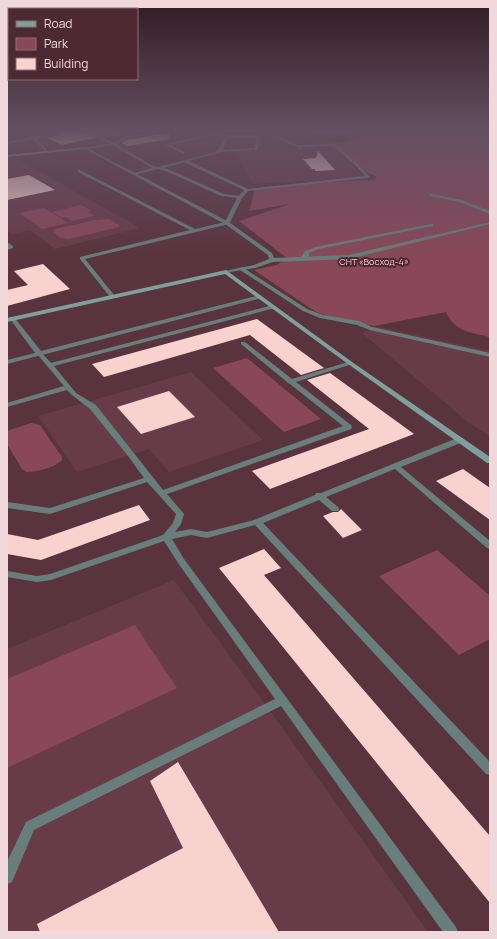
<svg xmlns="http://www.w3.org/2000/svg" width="497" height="939" viewBox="0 0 497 939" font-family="Manrope,sans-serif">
  <rect width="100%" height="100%" fill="#59333d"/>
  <g fill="#683b48">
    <path d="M334 146 364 177 253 184 236 151Z"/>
    <path d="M17 159 140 228 55 249 30 230 12 234 7 231V160Z"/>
    <path d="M374 326 490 351V436L469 423 362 333Z"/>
    <path d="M191 372 263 440 169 472 149 449 77 472 38 416Z"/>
    <path d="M174 580 268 708 428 932H7V649Z"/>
  </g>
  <g fill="#89485a">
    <path d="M374 130H490V337C470 332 456 333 446 312L374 326 333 318 316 312 254 270 276 265 288 259 239 221 290 204 249 211 255 189 311 183 373 180 377 177 368 173 334 146 368 135Z"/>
    <path d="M81 205 92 211 88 212 94 216 72 221 66 217 62 218 52 212Z"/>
    <path d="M44 208 68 223 42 229 19 213Z"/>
    <path d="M109 219 119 225V227L69 239 61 238 53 232 55 229 95 220Z"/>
    <path d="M247 358 321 419 284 432 213 368Z"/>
    <path d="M31 423 40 425 62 457V460C55 468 36 472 26 472L22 469 7 444V431Z"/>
    <path d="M437 550 490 596V639L459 655 379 576Z"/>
    <path d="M135 625 177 688 7 768V679Z"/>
  </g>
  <path fill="#273300" stroke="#636442" d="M285 130H361L342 143H335Z"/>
  <g fill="#f9d2cf">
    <path d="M55 130H80V131L95 138 62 145 47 138 61 135V133Z"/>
    <path d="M88 130H134L100 134Z"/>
    <path d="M169 133V139L128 146 122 143 126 140Z"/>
    <path d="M318 151 335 170 316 171 314 169H312L303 159 316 158Z"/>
    <path d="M29 175 55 190 7 200V179Z"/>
    <path d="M43 264 70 289 7 306V290L28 285 14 271Z"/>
    <path d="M257 319 324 368 301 375 250 335 104 377 92 364Z"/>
    <path d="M330 373 414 434 270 489 252 471 369 429 307 380Z"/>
    <path d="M169 391 195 417 141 434 117 407Z"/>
    <path d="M463 469 490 488V520L436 481Z"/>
    <path d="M139 505 150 520 41 560 7 554V534L38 540Z"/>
    <path d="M341 509 362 530 343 538 323 516 333 512H338Z"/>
    <path d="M264 549 281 568 264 575 490 836V903L219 568Z"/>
    <path d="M178 762 279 932H40L37 924 183 848 150 781Z"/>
  </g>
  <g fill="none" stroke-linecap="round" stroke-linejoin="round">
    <g fill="#697e7a" fill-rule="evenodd">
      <path d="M14 130H18L35 137 54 134 48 130H52L60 134 37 139 48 151 47 153 33 139 7 144V142L30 138Z"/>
      <path d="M81 130H85L100 136 142 130 140 131 103 138 115 143 153 166 158 167 216 152 218 150 225 137 212 135 171 145 185 152 184 154 165 145 208 134 192 132 191 130 227 135H259L258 150 221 152 189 161 248 189 365 176 356 166 333 146 302 147 303 148 301 149 258 130H262L297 145 335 144 358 164 370 177 368 178 248 191 242 198 229 224 85 259 115 296 112 298 110 297 80 259V257L190 230 78 172V170H80L195 229 225 222 237 198 221 196 166 171 158 169 134 175V173L152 168 113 145ZM228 137H256L255 148 223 150ZM185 162 186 163 244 190 239 196 224 194 168 169 163 168Z"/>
      <path d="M432 194 462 200 490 211V214L459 202 430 196V194Z"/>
      <path d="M431 224H433V226L319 249 309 253V256L305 260 300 259 305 251 316 247Z"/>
      <path d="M7 242 13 246V248L7 250Z"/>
      <path d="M242 267 307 309 323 315 359 321 372 327 490 353V357L370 330 357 325 320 318 303 311 240 270 239 269Z"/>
      <path d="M273 305 276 307 275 308 54 366 76 393 96 405 163 490 343 426 290 384 288 383 287 382 241 344V342H245L292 379 348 362H352V364L296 382 351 425 352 427 351 429 167 494 184 514 181 524 175 532 191 529 207 532 254 520 315 495 316 493H321L457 438H463L464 440 463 442 401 467 490 541V549L487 548 395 469 326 497 338 507 339 509 338 511H332L319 500 263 523 490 762V775L486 774 255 525 207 538 191 535 172 539 184 559 456 927 458 932H443L281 706 34 830 12 882 7 884V862L26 822 275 699 178 563 164 541 51 580 37 582 7 577V571L37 576 50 574 163 535 173 523 176 514 147 482 50 514 7 508V502L50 508 144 478 128 456 90 409 72 395 67 390 7 407V403L64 386 37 354V352H41L51 363Z"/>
    </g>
    <g fill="#697e7a" fill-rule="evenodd">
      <path d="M168 130H174L126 139 114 145 89 149 229 222 272 253 274 258 349 255 490 222V224L349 259 273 262 255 268 224 273V271L254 265 269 259 268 255 225 224 83 148 113 143 125 137Z"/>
      <path d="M179 130H188L194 131 192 132Z"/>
      <path d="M260 295 262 296V298L7 364V360L35 353 10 319V317H14L41 351Z"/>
    </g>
    <g fill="#7fa09a" fill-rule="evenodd">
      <path d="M86 147 85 149 7 157V155Z"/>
      <path d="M226 270 352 362 490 457V463H487L348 364 225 274 7 322V318Z"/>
    </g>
  </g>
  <linearGradient id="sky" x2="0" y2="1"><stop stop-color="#311c22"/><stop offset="0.5" stop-color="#645062"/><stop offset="1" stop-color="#645062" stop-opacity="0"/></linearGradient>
  <rect width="497" height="261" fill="url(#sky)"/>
  <g text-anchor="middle" stroke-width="4" stroke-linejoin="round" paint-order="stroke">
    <g font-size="9" fill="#f7c2cf" stroke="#4d2933">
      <text x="374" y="265">СНТ «Восход-4»</text>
    </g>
  </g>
  <rect width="497" height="939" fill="none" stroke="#f0d8dd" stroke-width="16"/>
  <rect x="8" y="8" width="130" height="72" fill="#4d2933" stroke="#8e6f77"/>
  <rect x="16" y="21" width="20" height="6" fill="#7fa09a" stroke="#8e6f77"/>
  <text x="44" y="28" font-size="12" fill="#f0d8dd">Road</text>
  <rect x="16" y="38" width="20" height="12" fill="#89485a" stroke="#8e6f77"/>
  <text x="44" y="48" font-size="12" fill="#f0d8dd">Park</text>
  <rect x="16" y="58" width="20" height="12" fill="#f9d2cf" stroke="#8e6f77"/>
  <text x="44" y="68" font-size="12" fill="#f0d8dd">Building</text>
</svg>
